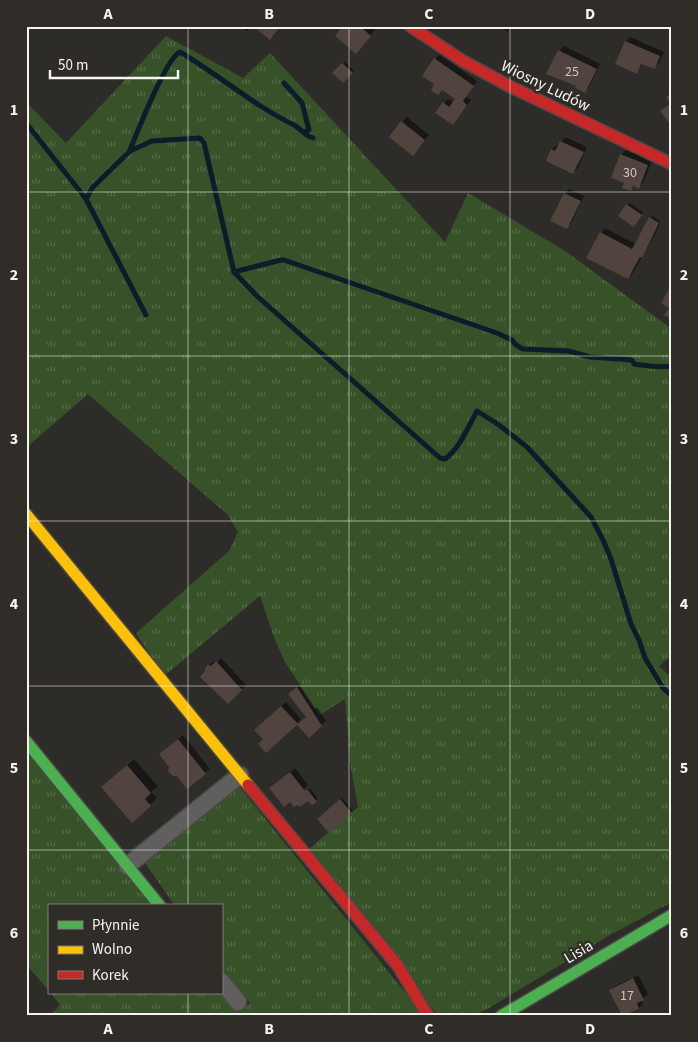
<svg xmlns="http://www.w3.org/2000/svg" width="698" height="1042" viewBox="0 0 698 1042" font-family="'Source Sans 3',sans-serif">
  <defs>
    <pattern id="grass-tufts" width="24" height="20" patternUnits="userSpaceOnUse" patternTransform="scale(1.25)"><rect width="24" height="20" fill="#375228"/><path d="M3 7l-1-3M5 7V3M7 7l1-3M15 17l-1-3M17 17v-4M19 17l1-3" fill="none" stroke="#556b48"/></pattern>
  </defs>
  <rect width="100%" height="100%" fill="#2e2c29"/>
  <g fill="url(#grass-tufts)">
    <path d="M166 36 243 78 270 53 445 242 468 193 565 251 672 329V655L659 666 672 678V902L610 935 489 1008 473 1016H438L309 849 358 807 350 762 345 699 320 715 285 662 275 640 260 596 164 676 136 633 229 551 238 532 228 515 88 394 26 448V102L66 143Z"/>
    <path d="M26 749 154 906H49V991L26 964Z"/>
    <path d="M239 786 424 1016H49L60 1005 51 993H221V989L240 1012 250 1003 221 968V906H175L145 863Z"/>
  </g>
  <g fill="#0007">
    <path d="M241 26H251L247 31Z"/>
    <path d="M345 26H370L375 30 360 48Z"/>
    <path d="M501 26H512L507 32Z"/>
    <path d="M630 37 664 52 659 63 654 68 643 63 637 72 626 41Z"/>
    <path d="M564 46 600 64 589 87 585 91 577 86 548 73 559 51Z"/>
    <path d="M440 55 477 81 466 97 471 100 453 123 444 103 448 99 454 102 456 98 436 84 435 59Z"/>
    <path d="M345 62 354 71 343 81 334 73Z"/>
    <path d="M407 117 429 135 417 150 390 137Z"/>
    <path d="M565 137 587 147 578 168 573 172 547 160 552 149 557 145 559 146Z"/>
    <path d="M626 150 652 161 643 183 639 187 634 186 630 190 626 182 621 155Z"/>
    <path d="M569 189 584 196 571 223 567 227 552 220 565 193Z"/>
    <path d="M629 203 643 212 635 223 627 205Z"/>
    <path d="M652 216 660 221 659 227 633 273 628 277 601 233 605 228 636 244Z"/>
    <path d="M221 658 246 685 228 702 206 669 214 661 217 662Z"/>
    <path d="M299 686 315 710 317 707 326 721 309 736 307 717 290 694Z"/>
    <path d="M286 702 301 719 297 723 264 739 260 725Z"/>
    <path d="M183 735 210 769 205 773 165 749Z"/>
    <path d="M134 759 158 786 151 792 157 798 150 805 110 781Z"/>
    <path d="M295 768 308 785 300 794 301 795 310 788 318 799 312 804 309 799 290 800 276 784Z"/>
    <path d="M342 798 353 811 329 831 323 815Z"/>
    <path d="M638 975 648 994 641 1000 643 1003 639 1008 623 1015 611 990 615 986Z"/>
  </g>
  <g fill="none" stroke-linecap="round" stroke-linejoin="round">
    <g stroke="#0b1d2a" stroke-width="5">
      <path d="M284 83 302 103 309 130 304 132"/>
      <path d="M26 123 86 199 146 315"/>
      <path d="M130 150C137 133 166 58 180 52 219 75 253 105 294 125 301 129 305 136 313 138"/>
      <path d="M86 199 93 187 130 151 152 141 200 138 204 143 234 272 281 260H284L497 333 512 340 516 345 523 349 569 351 590 357 632 360 634 364C647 366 659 368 672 366"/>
      <path d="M234 272 258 297 440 458 445 459C460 448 468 427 477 411L499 425 527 447 591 517 603 540 611 559 631 624 639 640 645 658 663 688 672 696"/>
    </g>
  </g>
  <g fill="#51433d">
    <path d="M253 26H280L270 40Z"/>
    <path d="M343 26H360L371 36 356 54 335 36Z"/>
    <path d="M625 41 660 56 655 69 641 64 637 74 615 64Z"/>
    <path d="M558 50 597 69 585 93 575 88 576 86 546 74Z"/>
    <path d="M434 58 474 86 463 101 467 105 453 125 435 113 443 102 449 107 455 99 442 90 438 95 431 90 434 84 422 76Z"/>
    <path d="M342 63 353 73 343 83 332 73Z"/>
    <path d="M672 93V127L660 111 670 104 666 97Z"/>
    <path d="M401 121 425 140 413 156 389 137Z"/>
    <path d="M560 141 584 152 573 174 546 161 551 149 555 151Z"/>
    <path d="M620 154 648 165 639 189 633 186 631 191 622 188 624 183 611 178Z"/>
    <path d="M564 193 581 201 567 229 550 221Z"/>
    <path d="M626 204 642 215 634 227 618 216Z"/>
    <path d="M649 217 659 223 642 258 640 257 628 279 586 258 600 232 632 249Z"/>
    <path d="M672 284V319L664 315 669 308 661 303Z"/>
    <path d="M216 661 242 690 228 704 200 677 205 671V668L208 665 211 666Z"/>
    <path d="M297 687 322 726 309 738 297 725 306 717 288 694Z"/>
    <path d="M281 706 298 724 266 753 258 744 263 739 254 730Z"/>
    <path d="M178 739 206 774 187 789 177 776H173L168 771 169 767 159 754Z"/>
    <path d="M127 765 151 793 145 799 151 806 132 823 101 787Z"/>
    <path d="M290 772 305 791 307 789 317 802 312 805 308 801 300 807 298 805 294 807 290 802 284 807 269 788Z"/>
    <path d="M340 799 352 813 329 833 317 819Z"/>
    <path d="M633 978 644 1000 637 1003 639 1009 622 1016 609 990Z"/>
  </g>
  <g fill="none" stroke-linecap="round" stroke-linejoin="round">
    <defs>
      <g id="street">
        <path d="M127 866 240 775"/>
        <path d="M221 981 238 1002"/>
      </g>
      <g id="fast">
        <path d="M26 741 160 906"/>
        <path d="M501 1016 672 915"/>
      </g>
      <path id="slow" d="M26 514 248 785"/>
      <g id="jam">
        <path d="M410 26 463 61 509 86 672 164"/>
        <path d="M248 785 398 966 428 1016"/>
      </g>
    </defs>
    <use href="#street" stroke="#4b4947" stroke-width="19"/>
    <use href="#fast" stroke="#4b4947" stroke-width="14"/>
    <use href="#slow" stroke="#4b4947" stroke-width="14"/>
    <use href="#jam" stroke="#4b4947" stroke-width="14"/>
    <use href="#street" stroke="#615f5d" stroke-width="16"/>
    <use href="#fast" stroke="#4caf50" stroke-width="11"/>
    <use href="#slow" stroke="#ffc107" stroke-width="11"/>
    <use href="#jam" stroke="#c62828" stroke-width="11"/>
  </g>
  <path fill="none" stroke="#f6f3f0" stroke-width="1" stroke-opacity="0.55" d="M188 26V906M349 26V1016M510 26V1016M26 192H672M26 356H672M26 521H672M26 686H672M26 850H672M188 993V1016"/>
  <g text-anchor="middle" stroke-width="5" stroke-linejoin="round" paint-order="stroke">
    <g font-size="14" fill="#cdc7c3">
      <text x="572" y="76">25</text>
      <text x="630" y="177">30</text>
      <text x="627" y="1000">17</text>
    </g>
    <g font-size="16" fill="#f6f3f0" stroke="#302c27">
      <text transform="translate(546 85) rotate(26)" y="6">Wiosny Ludów</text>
      <text transform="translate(578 951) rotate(-31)" y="6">Lisia</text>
    </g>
  </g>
  <rect width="698" height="1042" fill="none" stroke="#302c27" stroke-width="55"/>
  <rect x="48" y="904" width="175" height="90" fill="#302c27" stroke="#7f7c77"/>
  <rect x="58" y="921" width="25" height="8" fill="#4caf50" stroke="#7f7c77"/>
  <text x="92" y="930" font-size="15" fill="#f6f3f0">Płynnie</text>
  <rect x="58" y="946" width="25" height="8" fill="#ffc107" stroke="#7f7c77"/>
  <text x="92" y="954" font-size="15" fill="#f6f3f0">Wolno</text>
  <rect x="58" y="971" width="25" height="8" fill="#c62828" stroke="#7f7c77"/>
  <text x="92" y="980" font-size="15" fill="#f6f3f0">Korek</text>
  <path d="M50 70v8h128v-8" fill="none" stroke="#f6f3f0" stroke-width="2.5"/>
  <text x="58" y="70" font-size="15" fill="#f6f3f0" stroke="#302c27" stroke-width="4" paint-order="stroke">50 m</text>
  <rect x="28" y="28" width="642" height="986" fill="none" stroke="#f6f3f0" stroke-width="2"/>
  <g font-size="16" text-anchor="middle" font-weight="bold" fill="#f6f3f0">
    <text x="108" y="19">A</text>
    <text x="269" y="19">B</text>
    <text x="429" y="19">C</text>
    <text x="590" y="19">D</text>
    <text x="14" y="115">1</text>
    <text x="684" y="115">1</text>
    <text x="14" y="280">2</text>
    <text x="684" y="280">2</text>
    <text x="14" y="444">3</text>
    <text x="684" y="444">3</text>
    <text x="14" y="609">4</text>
    <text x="684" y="609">4</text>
    <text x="14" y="773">5</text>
    <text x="684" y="773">5</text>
    <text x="14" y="938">6</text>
    <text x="684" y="938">6</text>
    <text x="108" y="1034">A</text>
    <text x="269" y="1034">B</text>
    <text x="429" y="1034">C</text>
    <text x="590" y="1034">D</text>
  </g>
</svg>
